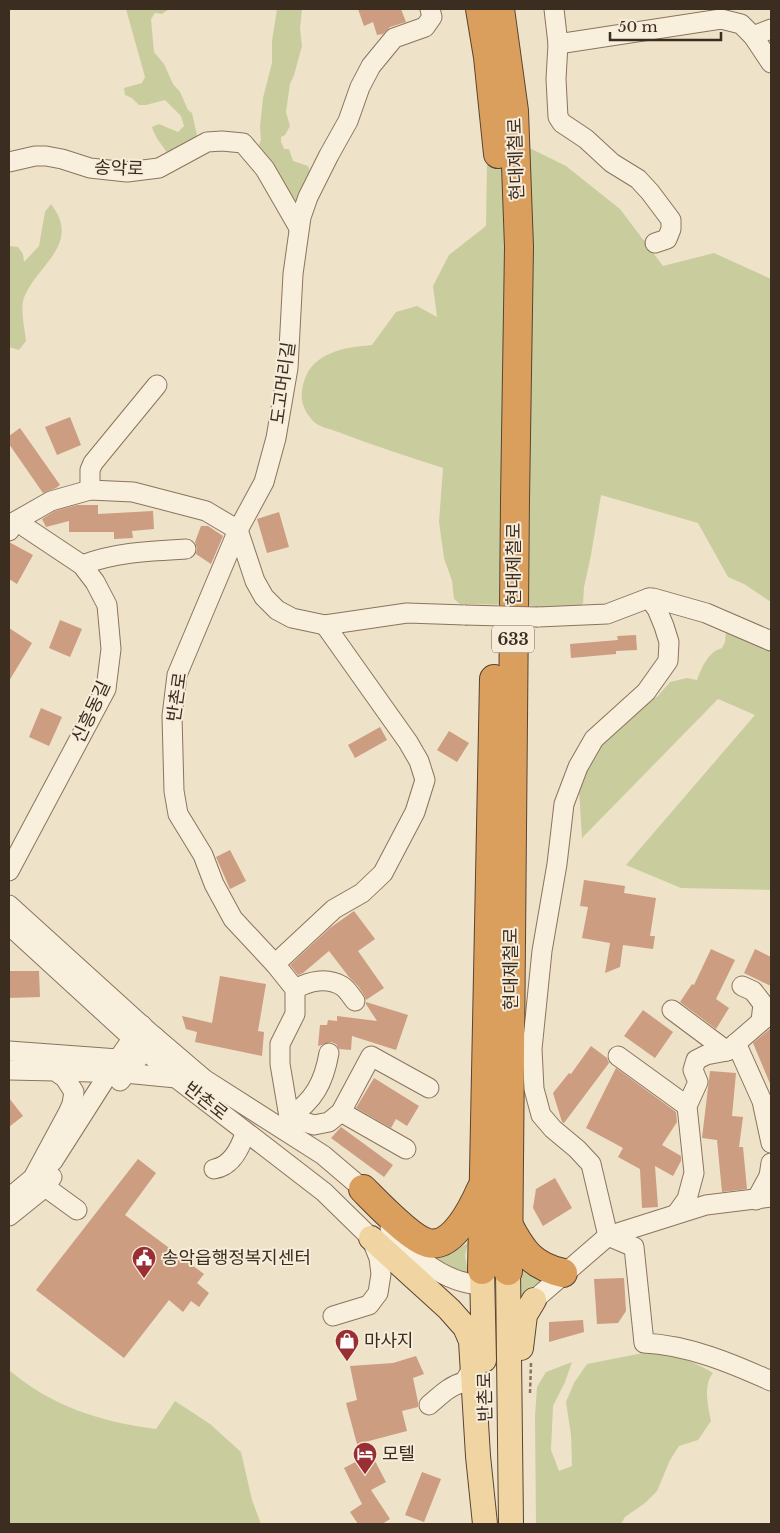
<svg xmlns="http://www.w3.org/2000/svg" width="780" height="1533" viewBox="0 0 780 1533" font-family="'Libre Baskerville','Noto Sans KR',serif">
  <rect width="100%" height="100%" fill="#eee2c9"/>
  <g fill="#c9cd9d">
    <path d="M126 9H169L162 14 155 13 151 19 154 52 164 64 173 84 180 92 188 110 192 113 198 140 167 153C162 144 155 138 152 127L159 124 178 132 184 126 181 116 165 100 146 105H139L132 98 125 95 124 88 142 83 145 77Z"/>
    <path d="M277 9H302L300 29 302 46 294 75 290 84 286 112 290 126 285 135 281 137V142L284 149H289L293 161 308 166 311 173 298 205 285 200 263 157 259 145 261 140 260 127 263 98 272 63V41Z"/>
    <path d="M513 140 566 166 620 209 663 266 714 253 771 279V602L744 584 728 577 698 523 601 495 591 555 584 587 583 603 578 608H541L528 605 460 604 454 599 452 581 444 558 439 522 443 468C407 456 372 445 338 432 331 429 318 427 313 421 300 407 299 393 306 376 317 351 348 347 372 345L396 312 417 306 437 317 433 286 449 255 486 226 487 162Z"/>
    <path d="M51 204C81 243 40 263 25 295 19 308 25 328 26 341L19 350 9 347V246L18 247 23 254 24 262 39 246 45 212Z"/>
    <path d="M738 615 746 620 753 628 771 635V890L681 888 626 865 755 715 718 699 582 838 579 790 584 775 599 748 623 718 658 696 670 682 687 678 697 680C702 667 708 652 722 648L725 642 726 632 733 626Z"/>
    <path d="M404 1237 448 1253 468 1243 465 1256 469 1278 450 1272Z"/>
    <path d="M515 1263 530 1274 547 1279C535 1284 527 1289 520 1299Z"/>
    <path d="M643 1353C670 1353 690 1359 713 1373 703 1385 708 1406 711 1421L698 1440 679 1446 670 1460 657 1491 645 1503 625 1517 621 1524H536L535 1416 537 1387 546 1372 572 1362 565 1382 553 1406 551 1450 559 1471 572 1466 571 1435 566 1402 574 1383 587 1364Z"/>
    <path d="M9 1370C51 1406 101 1422 156 1429L175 1401 210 1424 241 1452 252 1500 261 1524H9Z"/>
  </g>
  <g fill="#cc9d80">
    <path d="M358 9H401L406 22 390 27 383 34 377 35 373 22 364 26Z"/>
    <path d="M70 417 81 445 57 455 45 427Z"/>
    <path d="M20 428 60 485 56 488 43 493 9 444V436Z"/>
    <path d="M77 505H98V514L153 511 154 529 132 531 133 538 114 539V532H69V521L46 527 42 519 55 511Z"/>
    <path d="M279 512 289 547 267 553 257 519Z"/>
    <path d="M201 526H208L223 536 211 564 196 554 197 548 195 542Z"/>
    <path d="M9 542 33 555 17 584 9 579Z"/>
    <path d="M60 620 82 629 70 657 49 648Z"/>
    <path d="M9 628 32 643 9 681Z"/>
    <path d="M636 635 637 650 616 651V654L571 658 570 644 618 640 617 636Z"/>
    <path d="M41 708 62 717 49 746 29 737Z"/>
    <path d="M380 727 387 740 355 758 348 745Z"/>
    <path d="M449 731 469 743 457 762 437 750Z"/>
    <path d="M230 850 246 881 230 889 216 857Z"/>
    <path d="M584 880 625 886 624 893 656 898 650 936H655L653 949 623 945 620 967 605 973 610 943 582 938 588 907 580 906Z"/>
    <path d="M354 911 375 939 358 951 384 988 366 1000 364 995 358 986 349 977 329 951 303 973 298 975 290 965 330 928Z"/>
    <path d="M711 949 735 960 716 999 729 1008 716 1029 680 1002 692 984 694 985Z"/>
    <path d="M755 949 771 957V986L744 973Z"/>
    <path d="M9 971H39L40 997 9 998Z"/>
    <path d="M220 976 266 984 258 1031 264 1032 262 1056 195 1042 197 1032 186 1029 182 1016 212 1023Z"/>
    <path d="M366 1002 408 1015 396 1050 352 1036 351 1050 339 1049 336 1044 331 1042 318 1046 320 1025H327L328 1020 337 1021V1016L377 1021 366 1004Z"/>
    <path d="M643 1010 673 1032 655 1058 624 1036Z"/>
    <path d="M771 1028V1086L753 1043Z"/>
    <path d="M591 1046 607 1058 609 1063 564 1123 562 1122 553 1093 569 1073 571 1074Z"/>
    <path d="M616 1068 676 1112 677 1122 662 1145 681 1156V1161L673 1176 655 1166 658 1207 642 1208 640 1169 618 1157 623 1148 586 1128Z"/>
    <path d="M710 1071 736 1073 732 1116 743 1117 739 1147H743L747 1189 722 1192 717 1140 702 1138Z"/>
    <path d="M374 1078 419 1106 407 1126 396 1119 391 1128 356 1108Z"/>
    <path d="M9 1098 23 1116 9 1127Z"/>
    <path d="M341 1127 393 1165 384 1177 331 1138Z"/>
    <path d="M138 1159 156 1173 125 1215 204 1274 197 1283 209 1293 199 1307 191 1301 183 1312 169 1300 124 1358 36 1290Z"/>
    <path d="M555 1178 572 1208 543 1226 533 1208 536 1189Z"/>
    <path d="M624 1278 626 1311 618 1323 597 1324 594 1279Z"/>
    <path d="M583 1320 584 1332 549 1342V1322Z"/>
    <path d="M416 1356 424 1374 413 1378 418 1402V1407L402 1411 407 1431 365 1442 386 1482 371 1490 390 1519 382 1524H358L350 1512 362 1504 344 1468 361 1459 346 1403 357 1400 350 1366 393 1363Z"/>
    <path d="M422 1472 441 1479 424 1522 405 1515Z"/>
  </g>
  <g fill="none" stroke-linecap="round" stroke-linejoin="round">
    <defs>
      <g id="minor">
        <path d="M554 9 558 44 721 19 741 24 753 36 771 63"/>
        <path d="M753 36 771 29"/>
        <path d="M558 44 556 79 558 117 562 123 586 139 612 163 638 179 650 192 671 220V229L667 239 655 243"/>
        <path d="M9 162 35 156H46L62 159 90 168 127 172 159 168 207 142 222 141 243 143 265 169 299 228"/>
        <path d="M90 490V470L93 463 157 385"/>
        <path d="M9 531 16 521 51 501 90 490 133 492 206 511 238 530 255 581 264 597 277 610 292 618 325 625 407 613 465 615"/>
        <path d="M82 565C116 552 151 551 186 549"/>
        <path d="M649 598 657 609 664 626 669 642 668 661 646 692 594 739 578 767 564 804 557 864 542 951 532 1049 534 1089 541 1115 553 1129 577 1149 591 1164 608 1236 634 1247 644 1343C688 1345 731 1363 771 1381"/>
        <path d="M538 617 607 614 649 598H653L706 613 771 641"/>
        <path d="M9 871 106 689 111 649 107 605 95 582 82 565 16 521"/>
        <path d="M9 905 149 1032 204 1079 323 1155 363 1189 367 1199"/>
        <path d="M9 925 176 1078"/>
        <path d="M275 964 334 909 362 893 383 873 415 812 425 780 419 761 408 742 325 625"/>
        <path d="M742 986 753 991 763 1004 761 1021"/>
        <path d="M295 989C309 981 327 977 342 986 347 989 351 996 355 1001"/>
        <path d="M672 1010 727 1051"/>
        <path d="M736 1043 762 1101 771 1143"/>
        <path d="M9 1051 118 1059"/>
        <path d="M618 1056 687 1106"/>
        <path d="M9 1070 55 1071 65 1078 74 1092 72 1104 68 1113 33 1178 9 1198"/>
        <path d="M55 1071 125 1073 176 1078 324 1192 371 1238 379 1258 381 1274 378 1293 369 1305 333 1316"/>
        <path d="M120 1081 155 1037"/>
        <path d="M341 1112 406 1149"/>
        <path d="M289 1117 280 1064V1044L295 1014V989L275 964 233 919 214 884 203 855 178 814 174 791 172 716 177 675 238 530 264 482 276 438 288 368 293 274 301 217 308 197 329 155 348 121 360 87 371 66 394 38 425 27 432 17 430 9"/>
        <path d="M289 1117 314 1125 329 1122 341 1112 371 1056 429 1088"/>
        <path d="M289 1117C314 1101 324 1082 329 1053"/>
        <path d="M214 1169C232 1166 240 1149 245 1133"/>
        <path d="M756 1200 769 1176 771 1163"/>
        <path d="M77 1210 33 1178 53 1161 118 1059 142 1025"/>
        <path d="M677 1213 687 1199 694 1173 687 1106 698 1082 693 1070 696 1060 706 1055 727 1051 771 1013"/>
        <path d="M9 1216 45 1187 52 1177"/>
        <path d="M390 1229C414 1257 444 1283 482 1285"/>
        <path d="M534 1300 608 1236 706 1205 771 1197"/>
        <path d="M429 1405C441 1395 449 1386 464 1382L473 1368"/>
      </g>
      <g id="major">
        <path d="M371 1238 449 1309 465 1327 471 1341 478 1456 485 1524"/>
        <path d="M482 1270 484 1360"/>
        <path d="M508 1271 511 1524"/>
        <path d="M521 1348 525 1315 534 1300"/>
      </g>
      <g id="highway">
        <path d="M480 9 488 57 498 154"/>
        <path d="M500 9 514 111 519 247 515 500 508 1271"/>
        <path d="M363 1189C377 1203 411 1239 428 1243 453 1249 473 1207 481 1189"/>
        <path d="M508 1224C522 1251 532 1266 563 1273"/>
        <path d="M482 1270 494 679"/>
      </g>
    </defs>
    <use href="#minor" stroke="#8b745e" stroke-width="21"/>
    <use href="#major" stroke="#594331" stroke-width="26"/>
    <use href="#highway" stroke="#594331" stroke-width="30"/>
    <path stroke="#8b745e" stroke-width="2.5" stroke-dasharray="4 2.5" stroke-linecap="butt" d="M530 1393 531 1363"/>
    <use href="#minor" stroke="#f9efdd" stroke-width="19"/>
    <use href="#major" stroke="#f0d5a3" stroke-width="24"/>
    <use href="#highway" stroke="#db9f5d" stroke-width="28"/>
    <defs>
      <path id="minor-bridge" d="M465 615 538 617"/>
    </defs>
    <use href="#minor-bridge" stroke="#8b745e" stroke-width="21" stroke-linecap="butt"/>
    <use href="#minor-bridge" stroke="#f9efdd" stroke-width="19"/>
  </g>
  <defs>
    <symbol id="civic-pin" viewBox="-11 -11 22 30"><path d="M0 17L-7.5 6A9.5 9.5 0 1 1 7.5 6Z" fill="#992e33" stroke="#f6ecd9"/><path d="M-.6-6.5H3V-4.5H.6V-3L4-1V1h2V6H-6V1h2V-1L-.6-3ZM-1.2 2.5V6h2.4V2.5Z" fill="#fff"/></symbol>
    <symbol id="shop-pin" viewBox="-11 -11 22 30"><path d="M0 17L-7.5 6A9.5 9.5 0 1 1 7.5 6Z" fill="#992e33" stroke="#f6ecd9"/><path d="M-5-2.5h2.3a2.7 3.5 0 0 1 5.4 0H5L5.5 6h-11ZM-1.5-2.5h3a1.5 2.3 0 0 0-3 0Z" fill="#fff"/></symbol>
    <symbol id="hotel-pin" viewBox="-11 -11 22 30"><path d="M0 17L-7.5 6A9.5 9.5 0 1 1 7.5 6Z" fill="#992e33" stroke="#f6ecd9"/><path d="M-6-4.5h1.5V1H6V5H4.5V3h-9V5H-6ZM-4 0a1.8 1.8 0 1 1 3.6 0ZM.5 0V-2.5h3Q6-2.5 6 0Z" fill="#fff"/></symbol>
  </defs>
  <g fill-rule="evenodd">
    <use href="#civic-pin" x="130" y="1244" width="28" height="38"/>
    <use href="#shop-pin" x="333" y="1327" width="28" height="38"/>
    <use href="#hotel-pin" x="351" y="1440" width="28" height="38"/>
  </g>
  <g text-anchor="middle" stroke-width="4" stroke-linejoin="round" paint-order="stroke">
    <rect fill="#f6ecd9" stroke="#746658" stroke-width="1" x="492" y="625.5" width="42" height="27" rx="4"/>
    <g font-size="16" font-weight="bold" fill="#3c2d21">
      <text x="513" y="645">633</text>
    </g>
    <g font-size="18" fill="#3c2d21" stroke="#f6ecd9">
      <text transform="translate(516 159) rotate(-92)" y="6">현대제철로</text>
      <text transform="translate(119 168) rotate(2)" y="6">송악로</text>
      <text transform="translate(283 383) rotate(-82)" y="6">도고머리길</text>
      <text transform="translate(514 564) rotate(-90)" y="6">현대제철로</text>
      <text transform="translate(177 697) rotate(-82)" y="6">반촌로</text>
      <text transform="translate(91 712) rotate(-65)" y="6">신흥동길</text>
      <text transform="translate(511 969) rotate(-90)" y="6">현대제철로</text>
      <text transform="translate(206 1101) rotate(38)" y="6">반촌로</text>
      <text transform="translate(485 1397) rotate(-91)" y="6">반촌로</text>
    </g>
    <g font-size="18" fill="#3c2d21" stroke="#f6ecd9" text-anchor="start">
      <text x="162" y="1264">송악읍행정복지센터</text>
      <text x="364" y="1347">마사지</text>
      <text x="382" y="1460">모텔</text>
    </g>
  </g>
  <rect width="780" height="1533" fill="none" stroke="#3c2d21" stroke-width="20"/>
  <path d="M610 32v8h111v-8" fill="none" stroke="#3c2d21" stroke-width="2.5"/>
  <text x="618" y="32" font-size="15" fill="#3c2d21" stroke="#f6ecd9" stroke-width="4" paint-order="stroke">50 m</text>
</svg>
